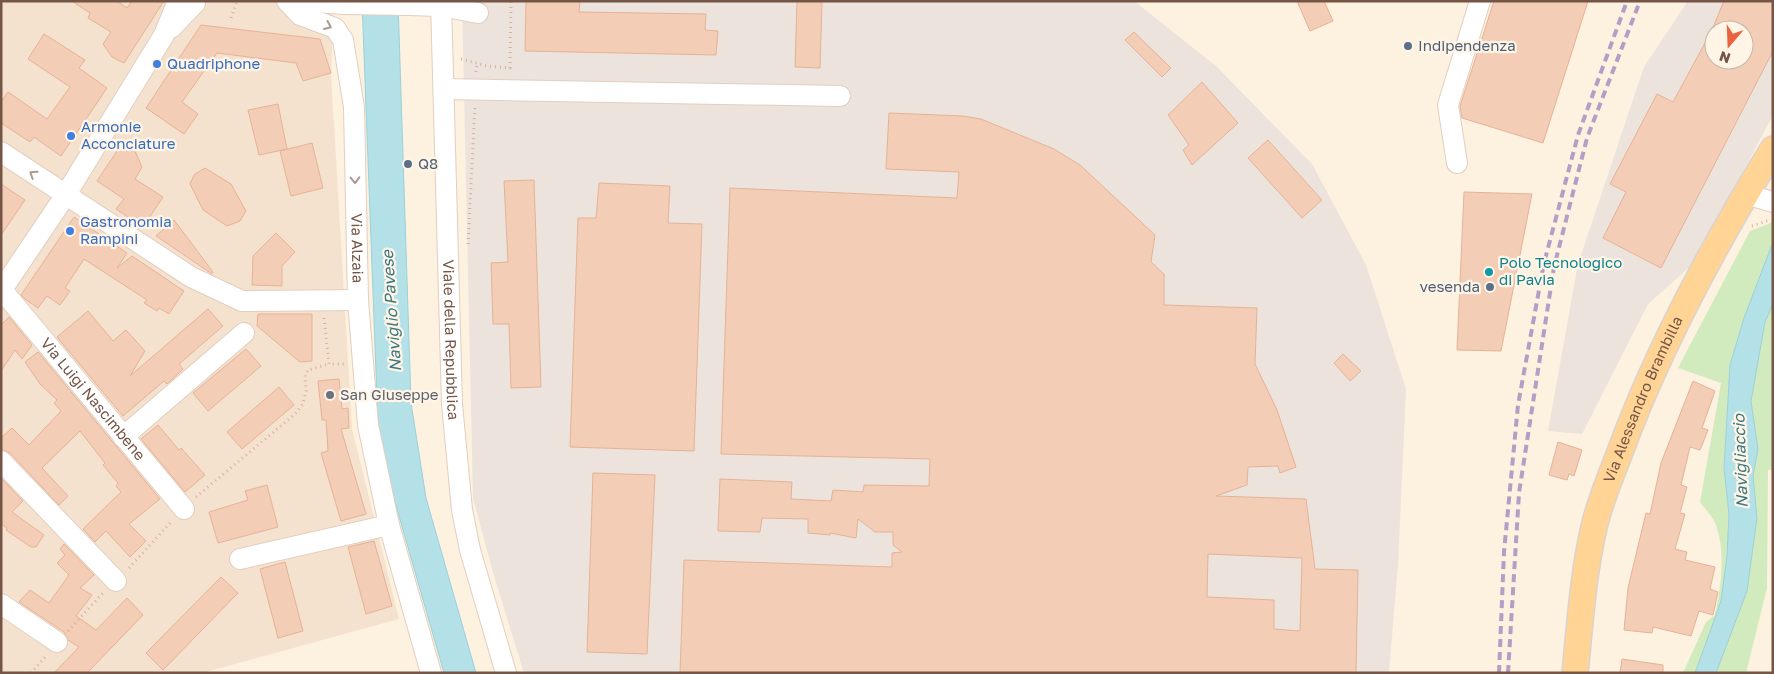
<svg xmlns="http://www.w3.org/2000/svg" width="1774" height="674" viewBox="0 0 1774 674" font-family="'Golos Text',sans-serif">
  <rect width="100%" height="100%" fill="#fdf1e0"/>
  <path fill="#f5e2ce" d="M1 1H334L331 74 352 429 399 619 202 673H1Z"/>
  <g fill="#ebe3dc" fill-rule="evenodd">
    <path d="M462 1H1134L1216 66 1312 164 1366 265 1406 389 1398 564 1389 673H524L494 576 473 498Z"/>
    <path d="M1688 1H1773V115L1695 262 1648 304 1582 434 1548 431 1578 264 1644 67ZM1714 30H1744V60H1714Z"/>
  </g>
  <g fill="#d1ebbe">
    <path d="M1773 222V242L1744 318 1730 365 1724 468 1729 514 1727 556 1721 601 1695 673H1683L1706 622 1715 615C1721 586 1726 554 1716 525 1713 517 1705 509 1700 502L1721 383 1678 368 1750 231Z"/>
    <path d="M1773 304V469L1768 470 1767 588 1746 673H1716L1747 591 1757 518 1753 476 1758 449 1751 401 1765 322Z"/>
  </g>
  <g fill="#b4e1e7" stroke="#9ad1d9">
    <path d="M362 1H398L411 403 426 498 476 673H444L389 481 378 425Z"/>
    <path d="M1773 242V304L1765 322 1751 401 1758 449 1753 476 1757 518 1747 591 1716 673H1695L1721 601 1727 556 1729 514 1724 468 1730 365 1744 318Z"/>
  </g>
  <g fill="#f3cdb6" stroke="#e6b296" fill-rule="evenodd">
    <path d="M72 1H117L127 8 132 1H164L124 63 112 57 103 44 111 32 88 18 90 13Z"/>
    <path d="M526 1H580L579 12 706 14 705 30 718 31 716 55 525 51Z"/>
    <path d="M797 1H822L820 68 795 67Z"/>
    <path d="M1297 1H1324L1333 21 1310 31Z"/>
    <path d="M1494 1H1588L1543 143 1462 118 1460 106Z"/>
    <path d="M1724 1H1773V51L1661 268 1603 238 1626 192 1610 184 1657 94 1673 102 1712 30ZM1714 30H1744V60H1714Z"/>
    <path d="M201 25 320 39 331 73 303 81 296 63 217 53 182 102 198 114 184 134 146 108Z"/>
    <path d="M1134 32 1171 68 1162 77 1125 40Z"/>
    <path d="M44 34 85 60 79 68 107 88 61 156 34 137 30 142 1 123V102L8 92 47 119 70 87 28 59Z"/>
    <path d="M1202 82 1238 123 1192 165 1183 150 1189 145 1168 115Z"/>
    <path d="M278 104 287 149 259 155 248 110Z"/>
    <path d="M889 113 963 116 981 119 1054 149 1080 165 1155 235 1151 262 1164 274V305L1257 308 1255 364 1277 410 1296 467 1280 473 1278 466 1248 467 1247 485 1216 496 1306 499 1315 569 1358 570 1356 673H680L684 560 892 567V553L902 552 893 545V532H875L858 519 856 538 830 533V535L808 533V519L762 518 760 532 718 531 720 479 792 482 791 499 831 501 833 490 863 492 864 485 929 486 930 459 721 454 730 188 957 198 959 172 886 169ZM1208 554 1302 558 1300 631 1274 629V600L1207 597Z"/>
    <path d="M1268 140 1322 200 1302 218 1248 158Z"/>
    <path d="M123 142 134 149 142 167 135 179 163 197 143 227 116 209 124 199 97 181Z"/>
    <path d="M312 143 323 188 291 196 280 151Z"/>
    <path d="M205 168 231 184 246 211 240 221 227 226 203 210 190 184 194 175Z"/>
    <path d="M534 180 541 387 511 388 509 324H493L491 263 508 262 504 181Z"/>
    <path d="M599 183 670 186 668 223 702 224 694 451 570 447 578 218H596Z"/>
    <path d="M1 184 25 200 1 235Z"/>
    <path d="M1464 192 1532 194 1501 351 1457 350Z"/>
    <path d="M74 217 127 253 117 268 132 256 184 291 169 314 159 308 157 311 144 303 147 300 84 259 65 288 70 291 60 305 47 296 38 308 25 299 21 295Z"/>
    <path d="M174 220 213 272 212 274 156 236Z"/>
    <path d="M276 233 295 252 282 266V286L252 285 253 256Z"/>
    <path d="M208 309 223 326 179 364 183 369 167 384 164 381 123 416 57 337 88 311 113 341 126 330 145 351 130 376Z"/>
    <path d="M258 314H312V361L300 362 257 326Z"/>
    <path d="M9 317 32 345 22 359 15 350 1 371V325Z"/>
    <path d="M246 349 261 366 208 411 193 393Z"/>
    <path d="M38 352 160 499 129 524 146 541 130 557 106 531 95 542 83 529 121 492 116 486 118 483 103 465 105 463 80 431 42 468 68 496 59 505 10 453 1 449V438L12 428 29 445 61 411 54 403 57 400 40 384 25 362Z"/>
    <path d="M1343 354 1361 371 1350 381 1334 363Z"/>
    <path d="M339 379 342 409 348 408 349 428 341 429 366 514 341 521 321 453 328 451 326 420H322L318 381Z"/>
    <path d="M1693 381 1715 391 1702 428 1708 430 1700 450 1690 447 1681 485 1687 487 1680 513 1685 514 1675 549 1687 552 1685 560 1715 567 1710 589 1718 592 1713 615 1699 611 1691 636 1653 627 1652 633 1624 630 1628 588 1646 513 1650 514 1661 463Z"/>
    <path d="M279 387 294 405 242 449 227 432Z"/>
    <path d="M158 425 179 450 181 448 205 475 185 492 141 439Z"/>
    <path d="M1558 442 1582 450 1574 476 1569 474 1567 480 1549 475Z"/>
    <path d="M593 473 655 475 647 654 587 652Z"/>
    <path d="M1 478 23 501 12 512 44 535 36 547H31L6 530 7 528 1 524Z"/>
    <path d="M267 485 278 527 218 543 209 512 248 500 245 491Z"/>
    <path d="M374 541 392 606 366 614 348 547Z"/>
    <path d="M64 544 94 575 80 588 92 595 76 616 96 630 127 598 143 615 87 673H54L79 647 68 640 64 632 19 602 30 590 49 603 69 575 57 563 65 555 60 549Z"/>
    <path d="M285 562 303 631 278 638 260 569Z"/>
    <path d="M221 577 238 593 163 670 146 653Z"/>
    <path d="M1622 659 1663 665V673H1620Z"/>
  </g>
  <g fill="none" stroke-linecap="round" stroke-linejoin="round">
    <defs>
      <g id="minor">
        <path id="s1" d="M287 1 300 15 335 28 343 40 354 107 358 300 368 425 389 525 431 673"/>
        <path d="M296 1 345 4"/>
        <path id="s2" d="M441 1 452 404 462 510 470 550 506 673"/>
        <path d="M408 5 441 6 478 13"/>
        <path d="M171 28 195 3"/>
        <path d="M444 89 840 96"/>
        <path d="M1 152 191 277 242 301 358 300"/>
        <path d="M1457 163 1448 105 1480 1"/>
        <path d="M1745 194 1773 202"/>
        <path id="s3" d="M2 290 184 509"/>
        <path d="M1 291 65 196 164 35 178 1"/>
        <path d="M123 437 244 333"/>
        <path d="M1 461 116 581"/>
        <path d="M240 559 389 525"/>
        <path d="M1 604 57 642"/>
      </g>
      <g id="major">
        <path id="s4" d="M1575 673C1580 624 1583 575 1594 527 1600 501 1611 476 1620 452 1659 346 1714 245 1773 149"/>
      </g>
    </defs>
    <use href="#minor" stroke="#e3cebf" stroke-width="22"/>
    <use href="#major" stroke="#dbd3cf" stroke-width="28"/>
    <g stroke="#d8b09a" stroke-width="3" stroke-dasharray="1 4" stroke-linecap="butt">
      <path d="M231 18 237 1"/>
      <path d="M461 59 487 66 510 68 511 1"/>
      <path d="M476 72 477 63"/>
      <path d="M1752 226 1770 220"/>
      <path d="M468 244 475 106"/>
      <path d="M324 318 329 364H347"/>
      <path d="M196 497 294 415 303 404 306 391 305 375 308 370 329 364"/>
      <path d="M129 568 172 521"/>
      <path d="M68 631 103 593"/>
      <path d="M31 673 46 656"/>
    </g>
    <use href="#minor" stroke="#fff" stroke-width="20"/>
    <use href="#major" stroke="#ffd495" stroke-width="25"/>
    <g stroke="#b39fc6" stroke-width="4" stroke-dasharray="8 5" stroke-linecap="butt">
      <path d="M1499 673 1504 552 1518 405 1544 263 1578 135 1627 1"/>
      <path d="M1508 673 1519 493 1554 267 1587 138 1640 1"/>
    </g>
    <defs>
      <path id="minor-bridge" d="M345 4 408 5"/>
    </defs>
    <use href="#minor-bridge" stroke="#e3cebf" stroke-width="22" stroke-linecap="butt"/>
    <use href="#minor-bridge" stroke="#fff" stroke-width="20"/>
  </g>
  <defs><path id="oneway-chevron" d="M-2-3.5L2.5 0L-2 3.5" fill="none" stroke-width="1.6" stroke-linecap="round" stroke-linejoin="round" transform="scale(1.25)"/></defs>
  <g stroke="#ac9990">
    <use href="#oneway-chevron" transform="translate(328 26) rotate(24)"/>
    <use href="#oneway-chevron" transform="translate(33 174) rotate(-146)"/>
    <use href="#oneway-chevron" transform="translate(355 180) rotate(89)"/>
  </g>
  <g fill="#5c6f8a" stroke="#fff5e7" stroke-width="2">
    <circle cx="1408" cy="46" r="5"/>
    <circle cx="408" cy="164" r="5"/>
    <circle cx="1490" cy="287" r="5"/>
  </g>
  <g fill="#3f7fe0" stroke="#fff5e7" stroke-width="2">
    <circle cx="157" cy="64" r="5"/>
    <circle cx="71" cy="136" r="5"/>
    <circle cx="70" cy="231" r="5"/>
  </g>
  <circle fill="#0f9aa8" stroke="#fff5e7" stroke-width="2" cx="1489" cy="272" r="5"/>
  <circle fill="#6b7280" stroke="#fff5e7" stroke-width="2" cx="330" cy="395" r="5"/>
  <g text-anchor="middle" stroke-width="4.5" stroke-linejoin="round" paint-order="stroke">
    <g font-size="15" fill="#4e5e75" stroke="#fff5e7" text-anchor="start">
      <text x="1418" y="51">Indipendenza</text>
      <text x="418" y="169">Q8</text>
      <text x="1480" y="292" text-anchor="end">vesenda</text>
    </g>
    <g font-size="15" fill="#366cbe" stroke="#fff5e7" text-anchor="start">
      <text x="167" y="69">Quadriphone</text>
      <text x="81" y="132">Armonie<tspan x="81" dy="17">Acconciature</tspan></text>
      <text x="80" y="227">Gastronomia<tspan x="80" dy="17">Rampini</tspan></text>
    </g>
    <g font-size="15" fill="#745546" stroke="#fff5e7">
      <text dy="5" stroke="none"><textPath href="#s1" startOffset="280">Via Alzaia</textPath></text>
      <text dy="5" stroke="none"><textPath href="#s2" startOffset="339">Viale della Repubblica</textPath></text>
      <text dy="5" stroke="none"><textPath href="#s3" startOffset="142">Via Luigi Nascimbene</textPath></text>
      <text dy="5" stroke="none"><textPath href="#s4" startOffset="284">Via Alessandro Brambilla</textPath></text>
    </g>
    <g font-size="15" fill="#0d838f" stroke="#fff5e7" text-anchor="start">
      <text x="1499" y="268">Polo Tecnologico<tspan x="1499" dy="17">di Pavia</tspan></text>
    </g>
    <g font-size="15" fill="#5b616d" stroke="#fff5e7" text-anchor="start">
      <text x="340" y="400">San Giuseppe</text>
    </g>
    <g font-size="16" font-style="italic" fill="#3d7882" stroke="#fff5e7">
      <text transform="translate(391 311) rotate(-94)" y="6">Naviglio Pavese</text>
      <text transform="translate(1740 461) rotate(-92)" y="6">Navigliaccio</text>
    </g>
  </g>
  <rect width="1774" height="674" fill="none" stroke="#745546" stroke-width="5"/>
  <g transform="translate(1729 45) rotate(199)"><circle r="24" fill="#fff5e7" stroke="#c7b5a7"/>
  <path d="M0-4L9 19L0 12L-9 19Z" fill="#ec613f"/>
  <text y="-8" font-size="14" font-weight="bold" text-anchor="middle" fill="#745546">N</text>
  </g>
</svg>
